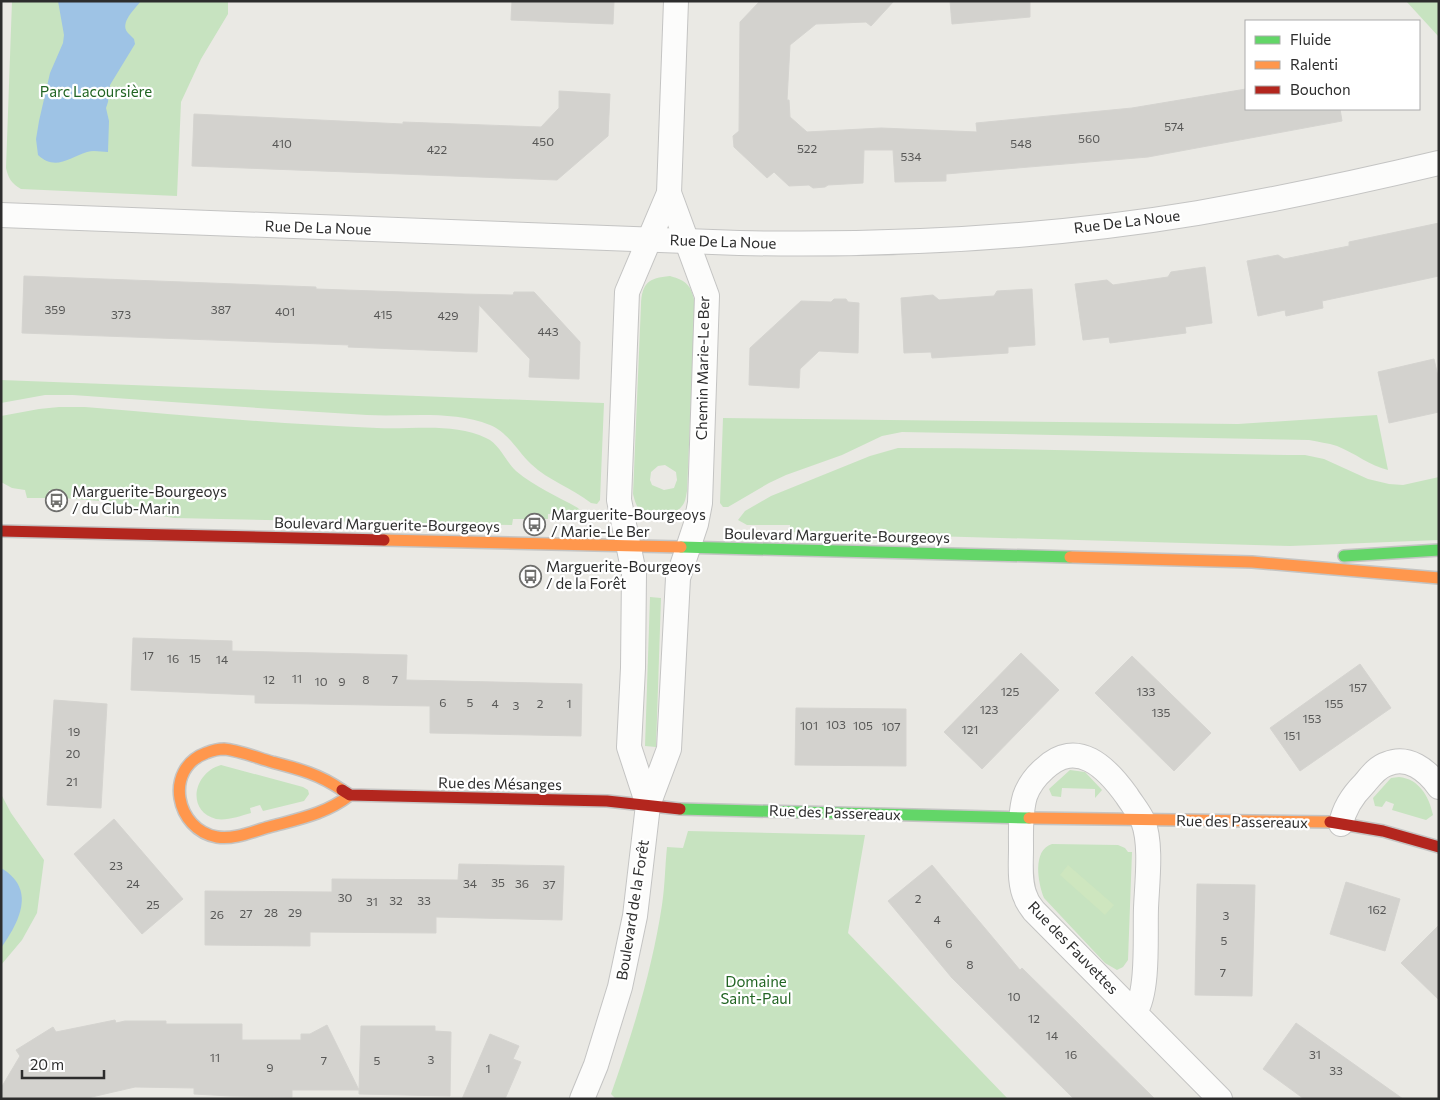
<svg xmlns="http://www.w3.org/2000/svg" width="1440" height="1100" viewBox="0 0 1440 1100" font-family="Commissioner,sans-serif">
  <rect width="100%" height="100%" fill="#eae9e4"/>
  <g fill="#c7e3c0" fill-rule="evenodd">
    <path d="M12 1H228V14L201 59 181 102 177 196 21 189C12 184 8 178 6 168Z"/>
    <path d="M1406 1H1439V37Z"/>
    <path d="M670 276C687 281 691 285 695 303L687 491C686 495 686 499 684 503 675 519 647 524 637 506 635 502 634 498 633 494L641 305C642 283 648 278 670 276ZM665 465 676 472 677 480 674 488 664 490 652 485 650 480 651 472 658 466Z"/>
    <path d="M1 380 604 403 600 500 597 504 591 503C572 488 549 481 531 464 518 452 508 432 490 425 452 410 408 417 367 415 269 409 171 402 73 395H45L1 403Z"/>
    <path d="M59 407H85C182 415 279 424 377 428 412 430 453 422 486 438 500 444 505 461 516 471 535 487 557 496 578 508L583 514V517L571 520 564 519V514H548V519H513L512 525 174 518 111 508 112 502 63 498V491L49 490 48 498H27L25 490 12 488 1 482V416L39 409Z"/>
    <path d="M1377 415 1388 470C1370 466 1355 453 1337 446 1328 443 1318 442 1309 440L902 432 882 436 842 455 786 475 769 483 728 507H723L720 503 723 418 1238 424Z"/>
    <path d="M898 448C1034 448 1169 454 1305 455L1324 459 1368 479 1389 484 1403 485 1439 477V540L1290 546 790 532V525H747L738 520 745 511 771 496 870 456Z"/>
    <path d="M650 597 661 598 656 747 645 746Z"/>
    <path d="M221 765 303 787 308 790 309 794 304 801 263 811 260 805 250 808 251 813C240 816 227 821 216 819 186 811 193 773 221 765Z"/>
    <path d="M1070 770 1085 772 1102 790 1095 798V789L1062 788 1061 797 1052 796 1049 789Z"/>
    <path d="M1399 777C1419 779 1429 796 1433 815L1426 820 1392 810 1394 804 1386 801 1382 807 1375 806 1373 798 1391 778Z"/>
    <path d="M1 794 11 813 44 860 37 913 22 940 1 965Z"/>
    <path d="M688 831 865 835 848 933 1008 1099H616L611 1094C633 1032 652 970 662 905 665 886 665 866 667 847L683 848Z"/>
    <path d="M1052 844 1118 845 1125 848 1128 852H1132L1128 960 1123 967 1117 970 1105 963 1044 898C1038 883 1032 850 1052 844Z"/>
  </g>
  <path fill="#cee6bf" d="M1068 865 1114 905 1105 915 1060 875Z"/>
  <g fill="#9ec3e5">
    <path d="M58 1H141C135 9 119 23 128 33 130 35 132 37 134 39L135 44 110 85 108 102 106 108 109 121 108 152C101 152 94 150 87 152 69 158 55 171 38 155L36 139 39 121 50 73 63 43 64 35Z"/>
    <path d="M1 868C37 889 19 922 1 948Z"/>
  </g>
  <g fill="#d3d2ce" stroke="#d5d4d0">
    <path d="M512 1H614L613 24 511 20Z"/>
    <path d="M760 1H894L871 26 866 22 816 24 790 45 787 100H789L790 117 807 132 881 128 977 132 976 123 1132 108 1246 89V109H1340L1342 121 1148 157 946 174V181L895 182 893 150H864L863 183 828 185 825 187 813 188 809 185 789 186 774 172 767 178 734 147 733 136 739 131 740 22Z"/>
    <path d="M950 1H1030V17L952 24Z"/>
    <path d="M559 91 610 94 608 136 557 180 192 166 194 114 403 124V122L541 127 559 108Z"/>
    <path d="M1439 223V276L1322 301 1323 308 1286 316 1285 310 1258 316 1247 261 1278 255 1284 259 1349 246V242Z"/>
    <path d="M1205 267 1212 323 1185 327 1186 333 1110 343 1109 337 1083 340 1075 284 1107 280 1113 285 1168 277 1171 272Z"/>
    <path d="M24 276 316 287V289L464 294 513 295 514 292H534L580 342 579 379 529 377 530 359 479 305 477 352 348 347 349 345 22 333Z"/>
    <path d="M1032 289 1035 345 1008 347V353L932 358 931 352 904 353 901 298 933 295 939 300 994 296 997 291Z"/>
    <path d="M834 299H846L848 302 859 303 858 353 819 351 800 369 799 388 749 385 750 348 801 301 831 302Z"/>
    <path d="M1434 359 1439 381V412L1389 423 1378 372Z"/>
    <path d="M133 638 232 641V651L407 655 406 680 582 684 581 736 430 733V706L255 703V695L131 690Z"/>
    <path d="M1021 653 1059 690 982 769 944 732Z"/>
    <path d="M1132 656 1211 733 1174 771 1095 693Z"/>
    <path d="M1360 664 1391 708 1300 771 1270 728Z"/>
    <path d="M54 700 107 704 101 808 47 805Z"/>
    <path d="M796 708 906 709V766L795 765Z"/>
    <path d="M114 819 183 899 142 934 74 854Z"/>
    <path d="M459 864 564 866 562 920 436 917V933L310 932V946L205 945V891L332 892V879L458 880Z"/>
    <path d="M932 865 1020 970 1022 968 1155 1099H1074L952 978 888 901Z"/>
    <path d="M1346 882 1400 899 1385 951 1330 934Z"/>
    <path d="M1197 884 1255 885 1252 996 1195 995Z"/>
    <path d="M1439 925V1000L1401 963Z"/>
    <path d="M115 1020 116 1023 125 1021H166V1024H242V1040H301V1034H310L327 1025 359 1090 361 1026H435V1031L451 1032 450 1096 359 1094V1090H292V1097L230 1096 194 1094V1088L135 1087 83 1099H1V1088L20 1056 16 1050 53 1027 56 1032Z"/>
    <path d="M1296 1023 1403 1099H1304L1296 1093 1263 1069Z"/>
    <path d="M490 1034 519 1046 513 1059 521 1062 505 1099H462Z"/>
  </g>
  <g fill="none" stroke-linecap="round" stroke-linejoin="round">
    <defs>
      <g id="street">
        <path d="M1 215 739 243C890 246 1048 238 1198 213 1279 199 1359 182 1439 163"/>
        <path d="M648 805 629 747 633 668 634 573 619 500 627 292 669 193 676 1"/>
        <path d="M1341 824C1344 809 1353 795 1364 784 1370 777 1377 767 1387 764 1408 755 1427 770 1439 787"/>
        <path d="M1135 1012C1149 992 1145 934 1146 908 1147 883 1152 844 1143 821 1139 812 1132 804 1127 796 1107 768 1077 737 1044 769 1036 776 1029 785 1025 796 1020 813 1021 832 1021 849 1021 864 1019 884 1026 898 1027 902 1031 907 1034 911L1220 1099"/>
        <path d="M582 1099 596 1065 620 987 635 916 648 805 669 749 678 578 696 524 700 503 707 296 669 193"/>
      </g>
      <g id="fast">
        <path d="M681 547 1070 557"/>
        <path d="M1344 556 1439 550"/>
        <path d="M680 809 1029 818"/>
      </g>
      <g id="slow">
        <path d="M384 540 681 547"/>
        <path d="M1070 557 1252 562 1439 578"/>
        <path d="M342 790C319 774 299 769 272 762 258 758 238 750 224 749 218 749 211 751 206 753 163 769 176 830 217 837 234 840 254 831 269 827 298 819 326 814 350 795"/>
        <path d="M1029 818 1330 822"/>
      </g>
      <g id="jam">
        <path d="M1 531 384 540"/>
        <path d="M342 790 350 795 607 801 680 809"/>
        <path d="M1330 822 1383 831 1439 847"/>
      </g>
    </defs>
    <use href="#street" stroke="#c4c4c3" stroke-width="26"/>
    <use href="#fast" stroke="#c4c4c3" stroke-width="14"/>
    <use href="#slow" stroke="#c4c4c3" stroke-width="14"/>
    <use href="#jam" stroke="#c4c4c3" stroke-width="14"/>
    <use href="#street" stroke="#fcfcfb" stroke-width="24"/>
    <use href="#fast" stroke="#63d668" stroke-width="11"/>
    <use href="#slow" stroke="#ff974d" stroke-width="11"/>
    <use href="#jam" stroke="#b3261e" stroke-width="11"/>
  </g>
  <defs>
    <symbol id="bus-ring" viewBox="-11 -11 22 22"><circle r="9.5" fill="#fff" stroke="#6f6f6d" stroke-width="1.5"/><path d="M-5-6H5V4H4V6H2V4H-2V6H-4V4H-5ZM-3.5-4V0h7V-4ZM-3.5 1.2v1.5H-2V1.2ZM2 1.2v1.5H3.5V1.2Z" fill="#6f6f6d"/></symbol>
  </defs>
  <g fill-rule="evenodd">
    <use href="#bus-ring" x="44" y="488" width="25" height="25"/>
    <use href="#bus-ring" x="522" y="512" width="25" height="25"/>
    <use href="#bus-ring" x="518" y="564" width="25" height="25"/>
  </g>
  <g text-anchor="middle" stroke-width="4.5" stroke-linejoin="round" paint-order="stroke">
    <g font-size="12" fill="#575756">
      <text x="1174" y="131">574</text>
      <text x="1089" y="143">560</text>
      <text x="543" y="146">450</text>
      <text x="282" y="148">410</text>
      <text x="1021" y="148">548</text>
      <text x="807" y="153">522</text>
      <text x="437" y="154">422</text>
      <text x="911" y="161">534</text>
      <text x="55" y="314">359</text>
      <text x="221" y="314">387</text>
      <text x="285" y="316">401</text>
      <text x="121" y="319">373</text>
      <text x="383" y="319">415</text>
      <text x="448" y="320">429</text>
      <text x="548" y="336">443</text>
      <text x="148" y="660">17</text>
      <text x="173" y="663">16</text>
      <text x="195" y="663">15</text>
      <text x="222" y="664">14</text>
      <text x="297" y="683">11</text>
      <text x="269" y="684">12</text>
      <text x="366" y="684">8</text>
      <text x="395" y="684">7</text>
      <text x="321" y="686">10</text>
      <text x="342" y="686">9</text>
      <text x="1358" y="692">157</text>
      <text x="1010" y="696">125</text>
      <text x="1146" y="696">133</text>
      <text x="443" y="707">6</text>
      <text x="470" y="707">5</text>
      <text x="495" y="708">4</text>
      <text x="540" y="708">2</text>
      <text x="569" y="708">1</text>
      <text x="1334" y="708">155</text>
      <text x="516" y="710">3</text>
      <text x="989" y="714">123</text>
      <text x="1161" y="717">135</text>
      <text x="1312" y="723">153</text>
      <text x="836" y="729">103</text>
      <text x="809" y="730">101</text>
      <text x="863" y="730">105</text>
      <text x="891" y="731">107</text>
      <text x="970" y="734">121</text>
      <text x="74" y="736">19</text>
      <text x="1292" y="740">151</text>
      <text x="73" y="758">20</text>
      <text x="72" y="786">21</text>
      <text x="116" y="870">23</text>
      <text x="498" y="887">35</text>
      <text x="133" y="888">24</text>
      <text x="470" y="888">34</text>
      <text x="522" y="888">36</text>
      <text x="549" y="889">37</text>
      <text x="345" y="902">30</text>
      <text x="918" y="903">2</text>
      <text x="396" y="905">32</text>
      <text x="424" y="905">33</text>
      <text x="372" y="906">31</text>
      <text x="153" y="909">25</text>
      <text x="1377" y="914">162</text>
      <text x="271" y="917">28</text>
      <text x="295" y="917">29</text>
      <text x="246" y="918">27</text>
      <text x="217" y="919">26</text>
      <text x="1226" y="920">3</text>
      <text x="937" y="924">4</text>
      <text x="1224" y="945">5</text>
      <text x="949" y="948">6</text>
      <text x="970" y="969">8</text>
      <text x="1223" y="977">7</text>
      <text x="1014" y="1001">10</text>
      <text x="1034" y="1023">12</text>
      <text x="1052" y="1040">14</text>
      <text x="1071" y="1059">16</text>
      <text x="1315" y="1059">31</text>
      <text x="215" y="1062">11</text>
      <text x="431" y="1064">3</text>
      <text x="324" y="1065">7</text>
      <text x="377" y="1065">5</text>
      <text x="270" y="1072">9</text>
      <text x="488" y="1073">1</text>
      <text x="1336" y="1075">33</text>
    </g>
    <g font-size="15" fill="#226523" stroke="#fff">
      <text x="96" y="97">Parc Lacoursière</text>
      <text x="756" y="987">Domaine<tspan x="756" dy="17">Saint-Paul</tspan></text>
    </g>
    <g font-size="15" fill="#2d2d2d" stroke="#fff">
      <text transform="translate(1127 222) rotate(-7)" y="5">Rue De La Noue</text>
      <text transform="translate(318 228) rotate(2)" y="5">Rue De La Noue</text>
      <text transform="translate(723 242) rotate(2)" y="5">Rue De La Noue</text>
      <text transform="translate(703 368) rotate(-89)" y="5">Chemin Marie-Le Ber</text>
      <text transform="translate(387 525) rotate(1)" y="5">Boulevard Marguerite-Bourgeoys</text>
      <text transform="translate(837 536) rotate(1)" y="5">Boulevard Marguerite-Bourgeoys</text>
      <text transform="translate(500 784) rotate(1)" y="5">Rue des Mésanges</text>
      <text transform="translate(835 813) rotate(2)" y="5">Rue des Passereaux</text>
      <text transform="translate(1242 822) rotate(1)" y="5">Rue des Passereaux</text>
      <text transform="translate(633 910) rotate(-81)" y="5">Boulevard de la Forêt</text>
      <text transform="translate(1073 948) rotate(46)" y="5">Rue des Fauvettes</text>
    </g>
    <g font-size="15" fill="#2d2d2d" stroke="#fff" text-anchor="start">
      <text x="72" y="497">Marguerite-Bourgeoys<tspan x="72" dy="17">/ du Club-Marin</tspan></text>
      <text x="551" y="520">Marguerite-Bourgeoys<tspan x="551" dy="17">/ Marie-Le Ber</tspan></text>
      <text x="546" y="572">Marguerite-Bourgeoys<tspan x="546" dy="17">/ de la Forêt</tspan></text>
    </g>
  </g>
  <rect width="1440" height="1100" fill="none" stroke="#2d2d2d" stroke-width="5"/>
  <rect x="1245" y="20" width="175" height="90" fill="#ffffff" stroke="#ababab"/>
  <rect x="1255" y="36" width="25" height="8" fill="#63d668" stroke="#ababab"/>
  <text x="1290" y="45" font-size="15" fill="#2d2d2d">Fluide</text>
  <rect x="1255" y="61" width="25" height="8" fill="#ff974d" stroke="#ababab"/>
  <text x="1290" y="70" font-size="15" fill="#2d2d2d">Ralenti</text>
  <rect x="1255" y="86" width="25" height="8" fill="#b3261e" stroke="#ababab"/>
  <text x="1290" y="95" font-size="15" fill="#2d2d2d">Bouchon</text>
  <path d="M22 1070v8h82v-8" fill="none" stroke="#2d2d2d" stroke-width="2.5"/>
  <text x="30" y="1070" font-size="15" fill="#2d2d2d" stroke="#ffffff" stroke-width="4" paint-order="stroke">20 m</text>
</svg>
